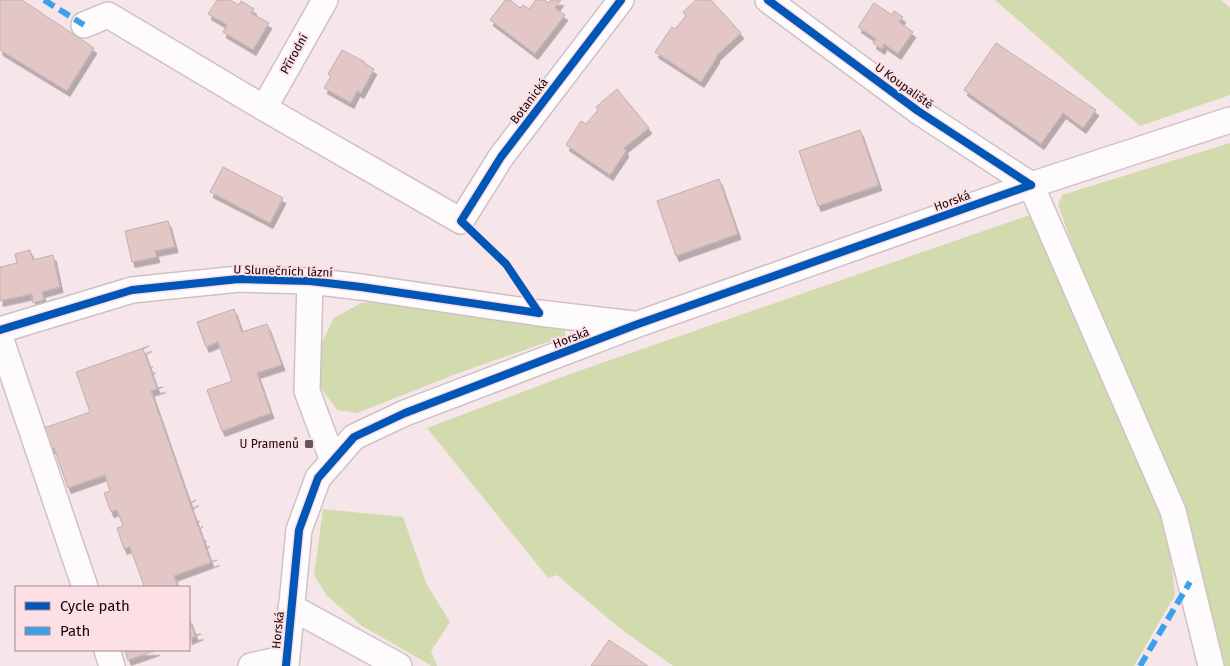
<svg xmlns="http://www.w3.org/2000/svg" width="1230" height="666" viewBox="0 0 1230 666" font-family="'Fira Sans',sans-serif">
  <defs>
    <filter id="shadow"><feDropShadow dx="3" dy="5.5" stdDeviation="0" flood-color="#0004"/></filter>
  </defs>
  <rect width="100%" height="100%" fill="#f7e6e9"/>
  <g fill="#d2dbad">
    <path d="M995 0H1221L1230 8V95L1140 126Z"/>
    <path d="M1230 143V666H1220L1215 639 1058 205 1062 195Z"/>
    <path d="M1041 211 1167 525 1175 595 1134 666H673L618 627 557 575 548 578 427 428 570 374Z"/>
    <path d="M375 302 565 328V336L461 372 357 413 337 410 321 388 319 348 334 318 361 303Z"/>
    <path d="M323 509 403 517 427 585 450 622 431 651 437 666H432L362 626 327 596 314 575Z"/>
  </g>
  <g fill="#e3c7c7" stroke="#bfafaf" filter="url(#shadow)">
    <path d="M0 0H22L94 48 67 91 0 50Z"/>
    <path d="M217 0H230L239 5 241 1 254 9 251 13 269 23 253 50 223 32 227 25 208 14Z"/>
    <path d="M505 0H510L520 8 523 5 529 9 536 0H545L548 3 551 0H561L555 8 565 15 535 54 490 20Z"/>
    <path d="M696 0H711L741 33 716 56 717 57 701 82 655 52 672 27 675 29 686 16 683 12Z"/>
    <path d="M874 3 892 15 894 11 903 17 899 22 913 32 898 54 884 44 882 49 873 43 876 39 858 27Z"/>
    <path d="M996 43 1096 110 1083 128 1063 113 1041 144 964 90Z"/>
    <path d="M342 50 365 62 364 63 374 69 361 93 357 91 351 103 324 88 331 76 328 74Z"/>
    <path d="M617 89 649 128 624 148 626 151 610 175 566 145 581 121 586 124 598 110 596 107Z"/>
    <path d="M860 130 879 185 818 206 799 151Z"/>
    <path d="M223 167 283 198 270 223 210 192Z"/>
    <path d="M719 179 738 234 676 256 657 201Z"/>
    <path d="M168 221 175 247 155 251 157 257 132 262 125 231Z"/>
    <path d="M30 250 33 260 53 255 60 287 42 292 44 300 33 303 32 294 0 301V267L17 263 15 254Z"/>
    <path d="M234 309 242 332 267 324 282 365 257 373 271 413 222 431 207 390 232 381 218 342 206 347 197 322Z"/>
    <path d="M149 346 143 349 150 368 153 367 150 369 157 388 163 387 151 391 190 503 196 500 190 504 197 523 200 521 197 523 204 542 207 541 204 543 211 562 217 560 174 576 178 587H141L144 586 130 547 124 549 117 528 123 526 117 510 111 512 104 493 110 491 105 475 68 488 54 448 48 450 41 429 90 412 76 372Z"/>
    <path d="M189 618 195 635 201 634 189 639Z"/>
    <path d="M609 640 648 666H591Z"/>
    <path d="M125 650H157L128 660Z"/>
  </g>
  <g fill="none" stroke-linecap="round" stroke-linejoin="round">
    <defs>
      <g id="minor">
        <path d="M768 0 918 111 1031 185"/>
        <path d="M84 25 108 15 264 108 461 221 501 157 621 0"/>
        <path d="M264 108 325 0"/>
        <path d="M1031 185 1173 511 1211 666"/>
        <path d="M310 281 307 391 333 461"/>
        <path d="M0 330 132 290 239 279 310 281 361 287 539 313 633 324"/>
        <path d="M0 337 85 587"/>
        <path d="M291 607 399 666"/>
        <path d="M107 650 112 666"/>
        <path d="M251 666 286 658"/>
        <path d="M286 666 299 530 318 478 354 437 405 413 638 324 1031 185 1230 120"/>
      </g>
    </defs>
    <use href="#minor" stroke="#d1c1c4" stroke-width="28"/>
    <use href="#minor" stroke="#fefbfc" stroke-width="25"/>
    <g stroke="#3da1e9" stroke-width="6" stroke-dasharray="12 6" stroke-linecap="butt">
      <path d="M44 0 84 25"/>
      <path d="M1140 666 1190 582"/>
    </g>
    <defs>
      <g id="cycleway">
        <path d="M768 0 918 111 1031 185"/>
        <path d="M539 313 506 264 461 221 501 157 621 0"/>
        <path d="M0 330 132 290 239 279 310 281 361 287 539 313"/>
        <path d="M286 666 299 530 318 478 354 437 405 413 638 324 1031 185"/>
      </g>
    </defs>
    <use href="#cycleway" stroke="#fde0e5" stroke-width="11"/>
    <use href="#cycleway" stroke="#0057b8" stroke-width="8"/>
  </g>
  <rect fill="#655559" stroke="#fde0e5" stroke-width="2" x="304" y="439" width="10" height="10" rx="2.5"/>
  <g text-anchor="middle" stroke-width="4" stroke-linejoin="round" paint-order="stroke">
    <g font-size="12" fill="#16070b" stroke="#fde0e5">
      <text transform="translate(294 54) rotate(-61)" y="4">Přírodní</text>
      <text transform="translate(904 86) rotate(36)" y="4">U Koupaliště</text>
      <text transform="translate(529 101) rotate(-53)" y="4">Botanická</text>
      <text transform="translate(952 201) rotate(-20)" y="4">Horská</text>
      <text transform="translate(283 271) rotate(2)" y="4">U Slunečních lázní</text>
      <text transform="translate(571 338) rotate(-21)" y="4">Horská</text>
      <text transform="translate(278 630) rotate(-84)" y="4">Horská</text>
    </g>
    <g font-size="12" fill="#16070b" stroke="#fde0e5" text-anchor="end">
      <text x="299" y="448">U Pramenů</text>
    </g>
  </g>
  <rect x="15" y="586" width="175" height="65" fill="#fde0e5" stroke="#a1898e"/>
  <rect x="25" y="602" width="25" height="8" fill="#0057b8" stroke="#a1898e"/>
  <text x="60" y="611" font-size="15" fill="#16070b">Cycle path</text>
  <rect x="25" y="627" width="25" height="8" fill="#3da1e9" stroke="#a1898e"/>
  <text x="60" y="636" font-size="15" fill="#16070b">Path</text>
</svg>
